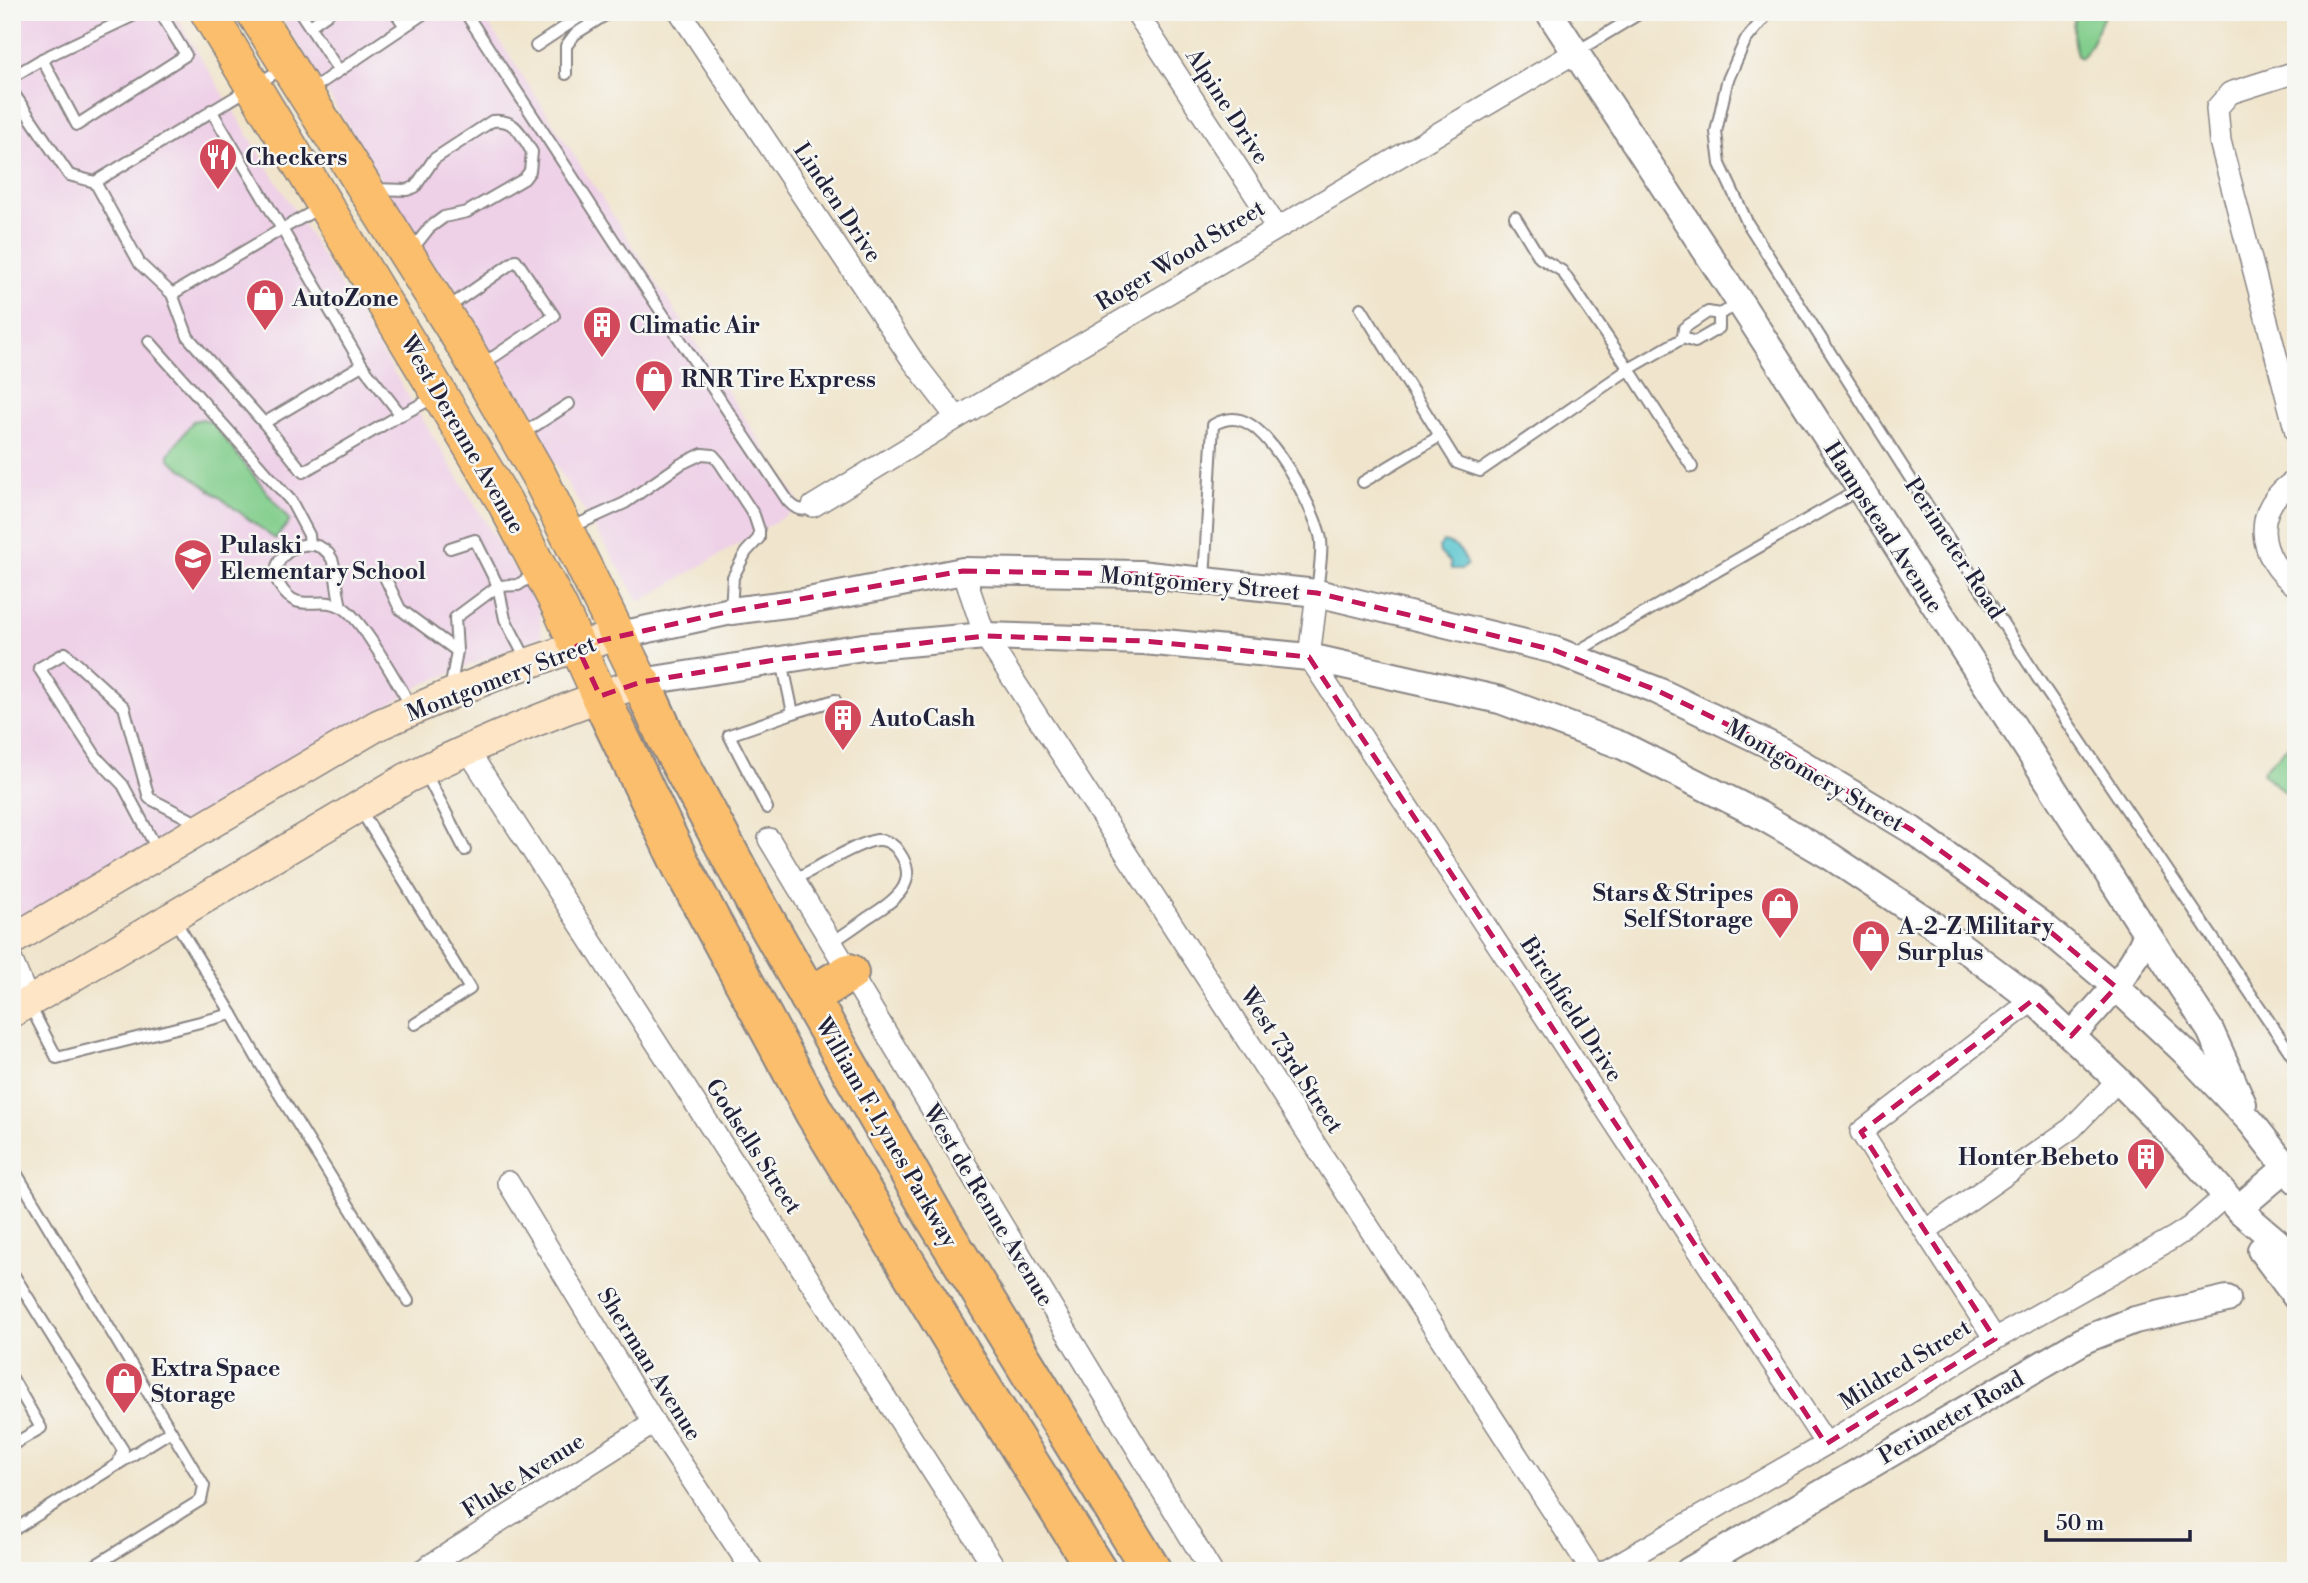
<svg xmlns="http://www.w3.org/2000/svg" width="2308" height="1583" viewBox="0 0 2308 1583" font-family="'Libre Bodoni',serif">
  <rect width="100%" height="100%" fill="#f6f6f2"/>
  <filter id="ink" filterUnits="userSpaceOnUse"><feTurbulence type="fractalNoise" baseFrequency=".0143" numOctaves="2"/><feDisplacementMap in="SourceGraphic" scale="14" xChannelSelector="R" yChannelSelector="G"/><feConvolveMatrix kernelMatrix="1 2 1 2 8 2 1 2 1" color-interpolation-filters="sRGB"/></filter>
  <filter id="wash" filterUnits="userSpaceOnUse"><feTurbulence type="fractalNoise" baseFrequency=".00686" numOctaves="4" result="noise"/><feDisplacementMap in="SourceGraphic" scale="28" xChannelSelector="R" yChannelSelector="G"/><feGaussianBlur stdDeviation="1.57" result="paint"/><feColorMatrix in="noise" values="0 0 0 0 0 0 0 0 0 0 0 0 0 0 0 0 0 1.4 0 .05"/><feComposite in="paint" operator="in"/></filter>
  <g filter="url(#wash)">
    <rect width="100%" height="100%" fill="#f0e5cc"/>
    <g fill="#eed0e7">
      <path d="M12 12H173L539 609 542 636 424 684 17 928 12 921Z"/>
      <path d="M278 12H481L802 506 640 602Z"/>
    </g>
    <g fill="#81cd8b" stroke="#527863" stroke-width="2">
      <path d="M2075 12H2106C2098 27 2093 45 2082 58L2078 57C2072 42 2072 29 2075 12Z"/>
      <path d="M203 419 212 423 290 521 275 539 169 459V454L193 421Z"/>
      <path d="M2290 744 2296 749V801L2263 774 2264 769Z"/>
    </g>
    <path fill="#57c4ce" stroke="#3c7384" stroke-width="2" d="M1443 542C1457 545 1462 550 1467 565L1462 569H1451L1450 562 1440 553 1439 547Z"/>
  </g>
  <g filter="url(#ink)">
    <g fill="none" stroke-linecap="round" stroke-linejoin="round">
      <defs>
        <g id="service">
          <path d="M300 12 339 71"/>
          <path d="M395 12 405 26"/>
          <path d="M465 12 628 262 788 501C795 509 803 513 813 506"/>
          <path d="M1769 12 1745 41 1727 82 1716 132 1720 164 1748 224 2037 677 2296 1061"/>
          <path d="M310 26 330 12"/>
          <path d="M536 46 587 12"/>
          <path d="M1576 52 1642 12"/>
          <path d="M42 59 77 125 186 55 160 12"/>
          <path d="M566 74V46L575 34 610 12"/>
          <path d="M12 77 44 58 141 12"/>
          <path d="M12 91 69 175 95 182 285 67"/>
          <path d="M309 91 426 12"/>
          <path d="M211 110 282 229 321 207"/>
          <path d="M95 182 140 264 172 294 282 229 362 365 264 423 188 337 172 294"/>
          <path d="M373 189 407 190 415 187 434 159 492 121C516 118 521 135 532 152L530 171 524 179 467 212 444 217 429 228 411 251"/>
          <path d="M1515 217 1540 258 1562 271 1629 369 1692 467"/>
          <path d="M1361 308 1457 463 1480 471 1629 369 1683 338"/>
          <path d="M446 309 516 260 554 316 495 356 478 363"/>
          <path d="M1719 314V328L1695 342 1683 338 1684 328 1708 312 1719 314 1741 304"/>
          <path d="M149 341 291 501 309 535 310 545"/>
          <path d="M362 365 401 415 435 397"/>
          <path d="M264 423 303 472 400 415"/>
          <path d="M519 436 569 404"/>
          <path d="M1363 482 1440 436"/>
          <path d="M570 528 625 503 681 464 702 454 713 455 720 463 754 515 759 530V538L746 552 733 577 731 611"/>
          <path d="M450 548 475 540 498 586 505 619 527 661"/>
          <path d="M383 573 400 609 457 651 450 691"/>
          <path d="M1204 580 1213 425C1222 420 1233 417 1243 421 1273 432 1312 505 1320 535 1324 549 1318 578 1317 593"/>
          <path d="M341 606C337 593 336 568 332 559 315 526 261 556 280 586 298 616 318 594 342 607 363 619 397 684 412 707"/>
          <path d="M457 651 455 618 498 586 518 585 535 574"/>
          <path d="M1571 655 1860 489"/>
          <path d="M793 713 835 700"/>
          <path d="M425 772 465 850"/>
          <path d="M767 808 729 735 793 713 782 661"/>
          <path d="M360 809 470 989 415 1024"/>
          <path d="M158 851 123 785 97 758 39 668 65 653 124 707 149 798 201 825"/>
          <path d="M793 880C814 870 856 843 877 840 886 839 895 845 899 852 922 884 892 902 867 918 855 927 843 935 831 943"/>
          <path d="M29 1004 57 1058 232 1014 174 919"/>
          <path d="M232 1014 257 1058 408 1301"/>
          <path d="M12 1166 204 1486 201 1500 86 1571"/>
          <path d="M12 1272 123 1450 118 1464 12 1531"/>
          <path d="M12 1445 41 1428 12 1378"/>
          <path d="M118 1464 171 1431"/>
        </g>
        <g id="minor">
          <path d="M680 12 913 361 957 418"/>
          <path d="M1136 12 1277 228"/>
          <path d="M2296 72 2230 93 2217 108 2220 141 2296 432"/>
          <path d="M2296 480C2251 507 2256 557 2296 586"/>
          <path d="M813 506 957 418 1576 52"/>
          <path d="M963 571 985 636 1592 1571"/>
          <path d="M1317 593 1309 657 1826 1444"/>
          <path d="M467 749 997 1571"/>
          <path d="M769 839 1211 1571"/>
          <path d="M12 961 29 1002"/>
          <path d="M508 1182 654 1423 753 1571"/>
          <path d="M1925 1231 2072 1128 2118 1080"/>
          <path d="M1995 1339 1861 1132 2033 1000"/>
          <path d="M421 1571 654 1423"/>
          <path d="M1606 1571 1826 1444 1995 1339 2173 1238 2190 1227 2226 1195"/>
        </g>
        <g id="tertiary">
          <path d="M1549 12 1741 304 2147 934C2129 976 2101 1003 2071 1036"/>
          <path d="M616 636 731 611 803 602 963 571 1139 574 1317 593 1554 650 1656 690 1776 748 1912 830 2040 923 2116 987 2185 1052 2251 1122 2296 1180"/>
          <path d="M641 682 863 647 985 636 1144 641 1309 657 1500 700 1623 746 1758 814 1830 856 1932 924 2033 1000 2118 1080 2172 1135 2238 1209 2277 1242 2296 1266"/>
          <path d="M2147 934 2210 1030 2243 1104"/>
          <path d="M2238 1209 2286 1168"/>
          <path d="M2261 1250 2296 1297"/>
          <path d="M1689 1571 2086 1339 2135 1320 2227 1299"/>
        </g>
        <g id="secondary">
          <path d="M12 940 378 725C456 691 534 657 616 636"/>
          <path d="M12 1012 407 778C483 741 561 709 641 682"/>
        </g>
        <g id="trunk">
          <path d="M208 12 504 501 560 608 600 696"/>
          <path d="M254 12 467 350 539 476 641 682"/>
        </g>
        <g id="motorway">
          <path d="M641 682 665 735 754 900 934 1216 1152 1571"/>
          <path d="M600 696 682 867 814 1112 971 1370 1097 1571"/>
          <path d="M809 997 849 973"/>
        </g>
      </defs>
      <use href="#service" stroke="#898484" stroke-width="14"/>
      <use href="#minor" stroke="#898484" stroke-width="24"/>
      <use href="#tertiary" stroke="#898484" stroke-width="30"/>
      <use href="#secondary" stroke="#898484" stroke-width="33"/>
      <use href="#trunk" stroke="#898484" stroke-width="38"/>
      <use href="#motorway" stroke="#898484" stroke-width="42"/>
      <use href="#service" stroke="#fff" stroke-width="10"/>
      <use href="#minor" stroke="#fff" stroke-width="21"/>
      <use href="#tertiary" stroke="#fff" stroke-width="26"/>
      <use href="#secondary" stroke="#fde5c5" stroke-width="30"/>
      <use href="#trunk" stroke="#fabe6d" stroke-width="35"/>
      <use href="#motorway" stroke="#fabe6d" stroke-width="38"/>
    </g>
  </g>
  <path fill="none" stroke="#c2185b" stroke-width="5" stroke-dasharray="14 9" stroke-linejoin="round" d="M963 571 1139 574 1317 593 1554 650 1656 690 1776 748 1912 830 2040 923 2116 987 2071 1036 2033 1000 1861 1132 1995 1339 1826 1444 1309 657 1144 641 985 636 781 659 641 682 600 696 577 646 731 611Z"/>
  <defs>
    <symbol id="restaurant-pin" viewBox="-11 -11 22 30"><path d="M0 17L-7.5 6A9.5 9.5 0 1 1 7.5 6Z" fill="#d1495b" stroke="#f6f6f2"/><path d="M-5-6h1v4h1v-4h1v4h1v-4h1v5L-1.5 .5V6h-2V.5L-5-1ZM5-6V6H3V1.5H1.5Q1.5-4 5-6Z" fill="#fff"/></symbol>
    <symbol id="shop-pin" viewBox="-11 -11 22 30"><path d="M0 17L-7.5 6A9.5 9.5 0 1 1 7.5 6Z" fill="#d1495b" stroke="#f6f6f2"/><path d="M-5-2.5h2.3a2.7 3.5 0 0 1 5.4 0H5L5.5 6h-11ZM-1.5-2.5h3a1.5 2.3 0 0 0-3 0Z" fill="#fff"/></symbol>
    <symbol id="building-pin" viewBox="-11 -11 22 30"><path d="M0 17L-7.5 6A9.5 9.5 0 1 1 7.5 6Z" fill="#d1495b" stroke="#f6f6f2"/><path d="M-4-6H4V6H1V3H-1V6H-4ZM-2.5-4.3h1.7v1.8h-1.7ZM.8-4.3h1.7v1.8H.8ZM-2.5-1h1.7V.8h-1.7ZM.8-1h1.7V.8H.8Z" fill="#fff"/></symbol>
    <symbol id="school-pin" viewBox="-11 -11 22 30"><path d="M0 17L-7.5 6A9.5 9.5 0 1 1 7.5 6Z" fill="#d1495b" stroke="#f6f6f2"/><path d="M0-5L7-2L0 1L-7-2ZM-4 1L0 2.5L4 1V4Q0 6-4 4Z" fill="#fff"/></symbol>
  </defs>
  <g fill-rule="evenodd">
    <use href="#restaurant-pin" x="196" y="135" width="44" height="60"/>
    <use href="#shop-pin" x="243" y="276" width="44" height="60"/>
    <use href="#building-pin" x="580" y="303" width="44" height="60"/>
    <use href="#shop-pin" x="632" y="357" width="44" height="60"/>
    <use href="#school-pin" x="171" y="536" width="44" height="60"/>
    <use href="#building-pin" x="821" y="696" width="44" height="60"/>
    <use href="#shop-pin" x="1758" y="884" width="44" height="60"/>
    <use href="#shop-pin" x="1849" y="917" width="44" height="60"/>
    <use href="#building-pin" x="2124" y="1135" width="44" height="60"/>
    <use href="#shop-pin" x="102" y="1359" width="44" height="60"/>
  </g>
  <g text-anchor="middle" stroke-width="5" stroke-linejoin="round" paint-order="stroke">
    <g font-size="23" fill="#22223b" stroke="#f6f6f2">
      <text transform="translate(1228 106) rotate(57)" y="8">Alpine Drive</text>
      <text transform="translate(838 202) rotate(56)" y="8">Linden Drive</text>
      <text transform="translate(1180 255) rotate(-31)" y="8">Roger Wood Street</text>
      <text transform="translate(463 434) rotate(60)" y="8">West Derenne Avenue</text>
      <text transform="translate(1884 527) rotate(57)" y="8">Hampstead Avenue</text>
      <text transform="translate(1955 548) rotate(57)" y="8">Perimeter Road</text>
      <text transform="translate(1200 583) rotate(5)" y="8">Montgomery Street</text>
      <text transform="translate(501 678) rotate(-21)" y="8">Montgomery Street</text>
      <text transform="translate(1815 775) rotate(30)" y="8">Montgomery Street</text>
      <text transform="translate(1572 1009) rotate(57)" y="8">Birchfield Drive</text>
      <text transform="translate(1292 1060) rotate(57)" y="8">West 73rd Street</text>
      <text transform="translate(887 1132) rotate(60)" y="8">William F. Lynes Parkway</text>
      <text transform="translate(754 1146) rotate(57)" y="8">Godsells Street</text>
      <text transform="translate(989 1205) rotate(59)" y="8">West de Renne Avenue</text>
      <text transform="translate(650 1364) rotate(58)" y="8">Sherman Avenue</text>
      <text transform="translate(1905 1364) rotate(-32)" y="8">Mildred Street</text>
      <text transform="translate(1951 1417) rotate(-30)" y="8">Perimeter Road</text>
      <text transform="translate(523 1475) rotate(-32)" y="8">Fluke Avenue</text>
    </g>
    <g font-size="23" font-weight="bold" fill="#22223b" stroke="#f6f6f2" text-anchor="start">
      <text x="245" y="165">Checkers</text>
      <text x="292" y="306">AutoZone</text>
      <text x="629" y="333">Climatic Air</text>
      <text x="681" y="387">RNR Tire Express</text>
      <text x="220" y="553">Pulaski<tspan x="220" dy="26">Elementary School</tspan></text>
      <text x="870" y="726">AutoCash</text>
      <text x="1753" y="901" text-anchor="end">Stars &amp; Stripes<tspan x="1753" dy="26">Self Storage</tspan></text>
      <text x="1898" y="934">A-2-Z Military<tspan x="1898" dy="26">Surplus</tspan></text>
      <text x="2119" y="1165" text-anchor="end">Honter Bebeto</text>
      <text x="151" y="1376">Extra Space<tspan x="151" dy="26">Storage</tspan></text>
    </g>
  </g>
  <rect width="2308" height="1583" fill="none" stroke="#f6f6f2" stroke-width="42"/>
  <path d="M2046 1530v10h144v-10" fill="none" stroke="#22223b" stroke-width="3.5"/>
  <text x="2056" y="1530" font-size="21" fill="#22223b" stroke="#f6f6f2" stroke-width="5" paint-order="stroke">50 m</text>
</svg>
